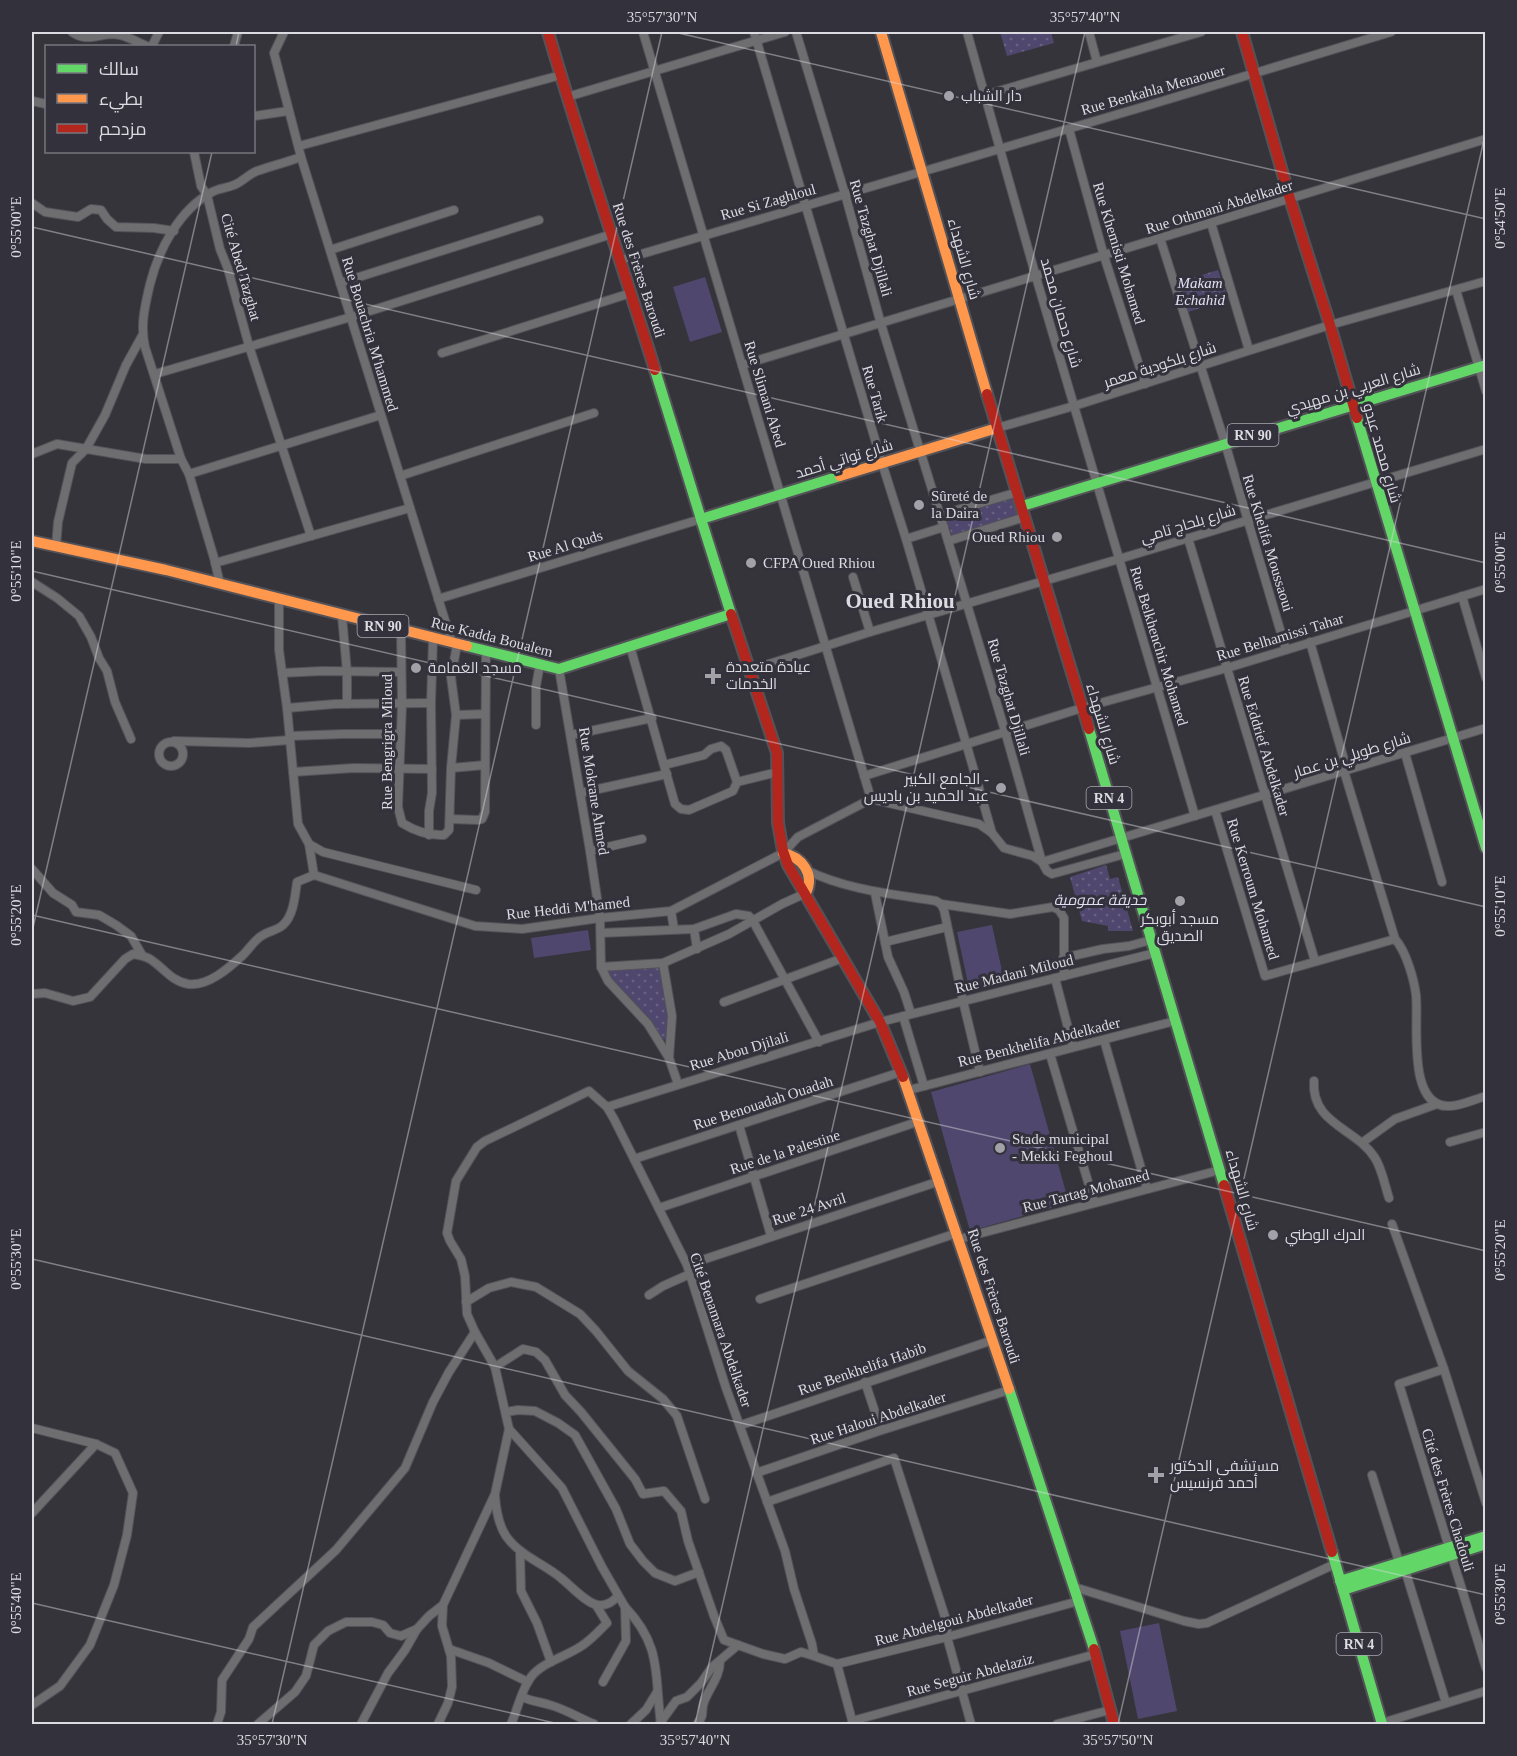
<svg xmlns="http://www.w3.org/2000/svg" width="1517" height="1756" viewBox="0 0 1517 1756" font-family="'Times New Roman',Cairo,serif">
  <defs>
    <pattern id="garden-dots" width="8" height="8" patternUnits="userSpaceOnUse" patternTransform="scale(1.5)"><rect width="8" height="8" fill="#4f476d"/><path d="M2 2h.1M6 6h.1" fill="none" stroke="#686182" stroke-width="1.8" stroke-linecap="round"/></pattern>
  </defs>
  <rect width="100%" height="100%" fill="#35343a"/>
  <g fill="#4f476d">
    <path d="M705 277 722 332 690 342 673 287Z"/>
    <path d="M992 925 1004 980 969 988 957 932Z"/>
    <path d="M588 930 591 950 534 958 531 938Z"/>
    <path d="M1030 1064 1069 1203 970 1231 931 1092Z"/>
    <path d="M1159 1623 1177 1711 1138 1719 1120 1631Z"/>
  </g>
  <g fill="url(#garden-dots)">
    <path d="M1000 32H1051L1054 43 1007 56Z"/>
    <path d="M1218 270 1228 299 1188 312 1179 282Z"/>
    <path d="M1013 498 1018 515 952 536 946 518Z"/>
    <path d="M1106 865 1110 879 1118 877 1133 931H1108V926L1082 921 1070 877Z"/>
    <path d="M661 966 669 1018 668 1041 659 1037 613 982 607 971Z"/>
  </g>
  <g fill="none" stroke-linecap="round" stroke-linejoin="round">
    <defs>
      <g id="street">
        <path d="M72 32C88 44 102 31 120 35 129 37 139 43 147 46"/>
        <path d="M284 32 274 53 301 157 452 643"/>
        <path d="M643 32 871 799"/>
        <path d="M754 32 882 463 906 539 966 743 992 833"/>
        <path d="M796 32 845 194 881 324 948 541 1005 731 1042 862"/>
        <path d="M967 32 1036 277 1195 816"/>
        <path d="M1089 32 1097 62"/>
        <path d="M152 46 159 32"/>
        <path d="M234 46 238 32"/>
        <path d="M985 95 1201 32"/>
        <path d="M567 97 785 32"/>
        <path d="M32 101 46 104"/>
        <path d="M254 116 288 111"/>
        <path d="M1069 129 1104 256 1145 384"/>
        <path d="M299 146 561 75"/>
        <path d="M194 152 201 186 207 195 220 249 228 269 249 346 311 536"/>
        <path d="M32 203 45 212 78 217 91 209 101 210 107 219 116 227 154 228 174 231"/>
        <path d="M1211 223 1249 350"/>
        <path d="M1160 238 1225 443 1286 650"/>
        <path d="M330 250 454 210"/>
        <path d="M621 260 1146 106 1391 32"/>
        <path d="M340 283 539 220"/>
        <path d="M1456 290 1486 391"/>
        <path d="M442 353 631 293"/>
        <path d="M742 365 1486 139"/>
        <path d="M155 374 351 317 612 234"/>
        <path d="M997 428 1074 406 1330 325 1486 281"/>
        <path d="M32 454 57 444 146 459H181"/>
        <path d="M189 474 381 415"/>
        <path d="M400 476 594 413"/>
        <path d="M940 515 1018 492"/>
        <path d="M1188 538 1315 961"/>
        <path d="M906 539 944 527"/>
        <path d="M948 541 1025 517"/>
        <path d="M56 547 58 522 72 463 86 449 105 415 126 365 142 336"/>
        <path d="M215 563 410 508"/>
        <path d="M853 577 870 632"/>
        <path d="M32 582 57 598 79 616 91 637 99 658 107 671 115 702 131 739"/>
        <path d="M220 584 214 558 189 474 181 459 145 347C140 325 145 306 150 284 159 249 179 210 212 192 219 188 227 188 234 185 242 182 249 174 257 171 272 166 287 162 301 157"/>
        <path d="M1462 596 1486 678"/>
        <path d="M438 599 701 519"/>
        <path d="M279 600V650L287 708 298 824 309 844 323 852 476 890"/>
        <path d="M342 616 347 672V704"/>
        <path d="M401 631 402 705 398 807 402 823C415 831 428 836 444 835L449 830 451 768 456 715 451 677 457 645"/>
        <path d="M1310 642 1347 770"/>
        <path d="M630 646 675 804 681 809 689 810 733 791 737 782 726 750 721 746 711 749 704 755 664 765"/>
        <path d="M559 669 590 851 600 918 601 967 608 981 648 1024 669 1058"/>
        <path d="M750 670 870 632 1119 559 1486 449"/>
        <path d="M282 673 322 671 400 672"/>
        <path d="M287 708 335 704 431 703"/>
        <path d="M456 715 485 714"/>
        <path d="M536 725V686L540 664"/>
        <path d="M571 735 652 718"/>
        <path d="M290 736 344 734H400"/>
        <path d="M174 741 249 743 290 740"/>
        <circle cx="171" cy="754" r="12"/>
        <path d="M1405 753 1442 882"/>
        <path d="M451 768 485 765"/>
        <path d="M1344 771 1395 939C1406 951 1414 979 1416 995 1419 1022 1406 1109 1450 1106 1461 1106 1475 1099 1486 1096"/>
        <path d="M293 772 354 768 432 769"/>
        <path d="M864 776 1082 708 1227 668 1486 589"/>
        <path d="M737 782 778 772"/>
        <path d="M580 793 667 774"/>
        <path d="M1215 810 1265 976 1395 939"/>
        <path d="M450 819 478 820 482 819 485 812 486 651"/>
        <path d="M429 835V811L432 793 431 703 433 639"/>
        <path d="M309 844 314 875"/>
        <path d="M590 851 642 839"/>
        <path d="M1042 862 1486 728"/>
        <path d="M32 869 53 893 72 905 76 912 99 915 116 925 131 936 142 955"/>
        <path d="M806 870C847 890 892 894 936 901L941 904 1010 914 1053 907 1059 910 1064 918V976"/>
        <path d="M314 875 475 926 522 929 600 918 671 911 783 853 798 837 871 799 979 824 992 833 1004 848 1033 856 1042 862 1047 871 1052 874 1125 854"/>
        <path d="M875 893 888 957 904 992 911 1014"/>
        <path d="M941 904 944 910 963 1001 980 1072"/>
        <path d="M671 911 674 929"/>
        <path d="M694 929 697 949"/>
        <path d="M601 933 694 929 736 914 749 916 753 921 819 1042"/>
        <path d="M885 942 947 927"/>
        <path d="M1063 958 1103 949 1129 946 1151 940"/>
        <path d="M663 963 672 1016 669 1058 678 1084"/>
        <path d="M601 967 663 963 729 934 782 904 806 893"/>
        <path d="M1055 978 1073 1047"/>
        <path d="M32 994 45 993 73 1001 90 997 125 959 133 954C139 955 145 956 150 959 164 968 171 981 188 984 208 987 230 967 243 955 250 948 255 939 263 935 269 931 278 930 283 925 294 915 295 895 297 882L314 875"/>
        <path d="M724 1002 843 958"/>
        <path d="M903 1016 924 1086"/>
        <path d="M1104 1040 1147 1189"/>
        <path d="M1050 1054 1094 1202"/>
        <path d="M1314 1081C1311 1124 1356 1128 1375 1158 1382 1169 1385 1186 1389 1198"/>
        <path d="M909 1090 1175 1021"/>
        <path d="M607 1107 880 1022 1155 953"/>
        <path d="M739 1125 771 1236"/>
        <path d="M1363 1142 1395 1119 1437 1104"/>
        <path d="M1450 1142 1486 1132"/>
        <path d="M634 1159 901 1072"/>
        <path d="M659 1208 920 1121"/>
        <path d="M1392 1224 1444 1369 1486 1503"/>
        <path d="M959 1239 1220 1170"/>
        <path d="M687 1265 940 1181"/>
        <path d="M649 1295 663 1286 690 1274"/>
        <path d="M760 1299 957 1233"/>
        <path d="M466 1302 489 1288 511 1282 536 1287 580 1314 596 1331 628 1371 663 1399 677 1416 705 1499"/>
        <path d="M495 1367 523 1349 536 1352 545 1360 565 1395 581 1412 635 1479 643 1494 664 1491 681 1511 688 1541 714 1616 724 1640 763 1654 785 1659 801 1652 814 1656"/>
        <path d="M1444 1369 1399 1384 1486 1668"/>
        <path d="M865 1382 881 1430"/>
        <path d="M506 1412 518 1410 535 1411 558 1423 575 1435 616 1509 630 1544 643 1561 655 1573 675 1581 699 1572"/>
        <path d="M741 1425 993 1340"/>
        <path d="M32 1428 96 1444 115 1453 133 1493 127 1535 114 1585 90 1645 60 1686 32 1705"/>
        <path d="M509 1429 562 1488 602 1567 625 1607 626 1641 603 1682"/>
        <path d="M756 1473 879 1431 1009 1390"/>
        <path d="M1372 1475 1399 1562 1405 1570 1446 1703"/>
        <path d="M495 1496C496 1509 498 1524 506 1536 520 1556 543 1563 561 1578 570 1585 587 1604 598 1605 607 1606 612 1602 618 1596"/>
        <path d="M767 1502 894 1458 947 1623V1637L971 1724"/>
        <path d="M32 1513 96 1444"/>
        <path d="M520 1551 521 1591 537 1623 551 1662"/>
        <path d="M1074 1587 1184 1621 1199 1624 1207 1623 1335 1564"/>
        <path d="M625 1607C663 1647 654 1675 661 1724"/>
        <path d="M449 1649 489 1663 528 1682"/>
        <path d="M837 1664 853 1724"/>
        <path d="M522 1697C531 1701 540 1702 550 1705 565 1709 579 1718 594 1724"/>
        <path d="M852 1721 1096 1654"/>
        <path d="M660 1723 676 1701 687 1697 701 1683 712 1667 738 1645"/>
        <path d="M1382 1723 1486 1691"/>
        <path d="M217 1724 221 1712 222 1680 249 1639 253 1627 336 1550 405 1468 433 1402 449 1372 475 1332"/>
        <path d="M258 1724 295 1692 306 1676 314 1645 328 1631 346 1622H372L383 1625 390 1633 401 1636 417 1629"/>
        <path d="M361 1724 388 1673 405 1650 417 1629 429 1616 443 1605"/>
        <path d="M438 1724 448 1703 452 1687 451 1656 442 1626 443 1605 495 1494 509 1429 495 1367 475 1332 467 1314 465 1276 461 1259 450 1241 447 1233 456 1181 477 1147 485 1141 589 1091 607 1107 614 1119 687 1265 726 1388 785 1551 794 1589 812 1644 814 1656 837 1664 947 1637 1079 1601"/>
        <path d="M511 1724C518 1709 521 1690 531 1677 542 1662 568 1656 583 1645 592 1639 599 1631 607 1623L596 1605"/>
        <path d="M631 1724 646 1710 657 1692"/>
        <path d="M697 1724C706 1713 700 1713 704 1702 709 1688 720 1677 720 1661"/>
        <path d="M1057 1724 1110 1710"/>
      </g>
      <g id="fast">
        <path d="M655 370 701 519"/>
        <path d="M1357 418 1486 848"/>
        <path d="M1022 506 1486 365"/>
        <path d="M467 646 559 669 731 614 701 519 840 476"/>
        <path d="M1089 729 1224 1185"/>
        <path d="M1009 1389 1094 1649"/>
        <path d="M1332 1552 1382 1724"/>
        <path d="M1340 1581 1486 1536"/>
        <path d="M1343 1590 1486 1544"/>
      </g>
      <g id="slow">
        <path d="M881 32 987 394"/>
        <path d="M840 476 997 428"/>
        <path d="M32 541 166 570 467 646"/>
        <path d="M783 853C802 857 815 874 806 893"/>
        <path d="M903 1077 1009 1389"/>
      </g>
      <g id="jam">
        <path d="M548 32C581 146 620 257 655 370"/>
        <path d="M1242 32 1290 199 1330 325 1357 418"/>
        <path d="M987 394 1089 729"/>
        <path d="M731 614 777 753 778 823 783 851 788 865 880 1022 903 1077"/>
        <path d="M1224 1185 1332 1552"/>
        <path d="M1094 1649 1114 1724"/>
      </g>
    </defs>
    <use href="#street" stroke="#535258" stroke-width="10"/>
    <use href="#fast" stroke="#535258" stroke-width="14"/>
    <use href="#slow" stroke="#535258" stroke-width="14"/>
    <use href="#jam" stroke="#535258" stroke-width="14"/>
    <use href="#street" stroke="#6e6e71" stroke-width="8"/>
    <use href="#fast" stroke="#63d668" stroke-width="10"/>
    <use href="#slow" stroke="#ff974d" stroke-width="10"/>
    <use href="#jam" stroke="#b3261e" stroke-width="10"/>
  </g>
  <path fill="none" stroke="#dcdbe2" stroke-width="1.5" stroke-opacity="0.45" d="M674 32 1486 219M236 46 239 32M32 227 1486 563M32 571 1486 907M32 915 1486 1251M32 932 212 152M32 1259 1486 1595M32 1603 559 1724M272 1724 662 32M695 1724 1085 32M1118 1724 1486 131"/>
  <g fill="#a2a1a7" stroke="#33323c" stroke-width="2">
    <circle cx="949" cy="96" r="6"/>
    <circle cx="919" cy="505" r="6"/>
    <circle cx="1057" cy="537" r="6"/>
    <circle cx="751" cy="563" r="6"/>
    <circle cx="416" cy="668" r="6"/>
    <path d="M710 667h6v6h6v6h-6v6h-6v-6h-6v-6h6z"/>
    <circle cx="1001" cy="788" r="6"/>
    <circle cx="1180" cy="901" r="6"/>
    <circle cx="1000" cy="1148" r="6"/>
    <circle cx="1273" cy="1235" r="6"/>
    <path d="M1153 1466h6v6h6v6h-6v6h-6v-6h-6v-6h6z"/>
  </g>
  <g text-anchor="middle" stroke-width="6" stroke-linejoin="round" paint-order="stroke">
    <g fill="#33323c" stroke="#a9a8b0" stroke-width="1.5">
      <rect x="1227.5" y="424" width="51" height="22" rx="4.5"/>
      <rect x="357.5" y="615" width="51" height="22" rx="4.5"/>
      <rect x="1086.5" y="787" width="45" height="22" rx="4.5"/>
      <rect x="1336.5" y="1633" width="45" height="22" rx="4.5"/>
    </g>
    <g font-size="14" font-weight="bold" fill="#dcdbe2">
      <text x="1253" y="440">RN 90</text>
      <text x="383" y="631">RN 90</text>
      <text x="1109" y="803">RN 4</text>
      <text x="1359" y="1649">RN 4</text>
    </g>
    <g font-size="15" fill="#dcdbe2" stroke="#33323c">
      <text transform="translate(1153 90) rotate(-16)" y="5">Rue Benkahla Menaouer</text>
      <text transform="translate(768 202) rotate(-16)" y="5">Rue Si Zaghloul</text>
      <text transform="translate(1219 207) rotate(-17)" y="5">Rue Othmani Abdelkader</text>
      <text transform="translate(871 238) rotate(74)" y="5">Rue Tazghat Djillali</text>
      <text transform="translate(1119 253) rotate(73)" y="5">Rue Khemisti Mohamed</text>
      <text transform="translate(964 259) rotate(74)" y="5">شارع الشهداء</text>
      <text transform="translate(241 267) rotate(74)" y="5">Cité Abed Tazghat</text>
      <text transform="translate(639 270) rotate(72)" y="5">Rue des Frères Baroudi</text>
      <text transform="translate(1061 313) rotate(74)" y="5">شارع دحمان محمد</text>
      <text transform="translate(370 334) rotate(73)" y="5">Rue Bouachria M'hammed</text>
      <text transform="translate(1160 365) rotate(-18)" y="5">شارع بلكودية معمر</text>
      <text transform="translate(1353 389) rotate(-17)" y="5">شارع العربي بن مهيدي</text>
      <text transform="translate(765 394) rotate(73)" y="5">Rue Slimani Abed</text>
      <text transform="translate(875 394) rotate(74)" y="5">Rue Tarik</text>
      <text transform="translate(1382 453) rotate(74)" y="5">شارع محمد عبدو</text>
      <text transform="translate(844 459) rotate(-17)" y="5">شارع تواتي أحمد</text>
      <text transform="translate(1188 524) rotate(-17)" y="5">شارع بلحاج تامي</text>
      <text transform="translate(1268 543) rotate(73)" y="5">Rue Khelifa Moussaoui</text>
      <text transform="translate(565 546) rotate(-17)" y="5">Rue Al Quds</text>
      <text transform="translate(492 637) rotate(14)" y="5">Rue Kadda Boualem</text>
      <text transform="translate(1280 637) rotate(-17)" y="5">Rue Belhamissi Tahar</text>
      <text transform="translate(1159 646) rotate(73)" y="5">Rue Belkhenchir Mohamed</text>
      <text transform="translate(1009 697) rotate(74)" y="5">Rue Tazghat Djillali</text>
      <text transform="translate(1103 724) rotate(73)" y="5">شارع الشهداء</text>
      <text transform="translate(387 742) rotate(-90)" y="5">Rue Bengrigra Miloud</text>
      <text transform="translate(1264 746) rotate(73)" y="5">Rue Eddrief Abdelkader</text>
      <text transform="translate(1352 755) rotate(-17)" y="5">شارع طويلي بن عمار</text>
      <text transform="translate(594 791) rotate(81)" y="5">Rue Mokrane Ahmed</text>
      <text transform="translate(1253 889) rotate(73)" y="5">Rue Kerroum Mohamed</text>
      <text transform="translate(568 908) rotate(-6)" y="5">Rue Heddi M'hamed</text>
      <text transform="translate(1014 974) rotate(-14)" y="5">Rue Madani Miloud</text>
      <text transform="translate(1039 1042) rotate(-14)" y="5">Rue Benkhelifa Abdelkader</text>
      <text transform="translate(739 1051) rotate(-17)" y="5">Rue Abou Djilali</text>
      <text transform="translate(763 1103) rotate(-18)" y="5">Rue Benouadah Ouadah</text>
      <text transform="translate(785 1152) rotate(-18)" y="5">Rue de la Palestine</text>
      <text transform="translate(1242 1190) rotate(74)" y="5">شارع الشهداء</text>
      <text transform="translate(1086 1191) rotate(-15)" y="5">Rue Tartag Mohamed</text>
      <text transform="translate(809 1209) rotate(-18)" y="5">Rue 24 Avril</text>
      <text transform="translate(994 1296) rotate(72)" y="5">Rue des Frères Baroudi</text>
      <text transform="translate(721 1330) rotate(71)" y="5">Cité Benamara Abdelkader</text>
      <text transform="translate(862 1369) rotate(-19)" y="5">Rue Benkhelifa Habib</text>
      <text transform="translate(878 1418) rotate(-18)" y="5">Rue Haloui Abdelkader</text>
      <text transform="translate(1448 1500) rotate(73)" y="5">Cité des Frères Chadouli</text>
      <text transform="translate(954 1620) rotate(-15)" y="5">Rue Abdelgoui Abdelkader</text>
      <text transform="translate(970 1675) rotate(-15)" y="5">Rue Seguir Abdelaziz</text>
    </g>
    <g font-size="15" fill="#dcdbe2" stroke="#33323c" text-anchor="start">
      <text x="961" y="101">دار الشباب</text>
      <text x="931" y="501">Sûreté de<tspan x="931" dy="17">la Daira</tspan></text>
      <text x="1045" y="542" text-anchor="end">Oued Rhiou</text>
      <text x="763" y="568">CFPA Oued Rhiou</text>
      <text x="726" y="672">عيادة متعددة<tspan x="726" dy="17">الخدمات</tspan></text>
      <text x="428" y="673">مسجد الغمامة</text>
      <text x="989" y="784" text-anchor="end">الجامع الكبير -<tspan x="989" dy="17">عبد الحميد بن باديس</tspan></text>
      <text x="1180" y="924" text-anchor="middle">مسجد أبوبكر<tspan x="1180" dy="17">الصديق</tspan></text>
      <text x="1012" y="1144">Stade municipal<tspan x="1012" dy="17">- Mekki Feghoul</tspan></text>
      <text x="1285" y="1240">الدرك الوطني</text>
      <text x="1170" y="1471">مستشفى الدكتور<tspan x="1170" dy="17">أحمد فرنسيس</tspan></text>
    </g>
    <g font-size="15" font-style="italic" fill="#e3e0f5" stroke="#33323c">
      <text x="1200" y="288">Makam<tspan x="1200" dy="17">Echahid</tspan></text>
      <text x="1100" y="905">حديقة عمومية</text>
    </g>
    <g font-size="21" font-weight="bold" fill="#dcdbe2" stroke="#33323c">
      <text x="900" y="608">Oued Rhiou</text>
    </g>
  </g>
  <rect width="1517" height="1756" fill="none" stroke="#33323c" stroke-width="66"/>
  <rect x="45" y="45" width="210" height="108" fill="#33323c" stroke="#77767e" stroke-width="1.5"/>
  <rect x="57" y="64" width="30" height="9" fill="#63d668" stroke="#77767e" stroke-width="1.5"/>
  <text x="99" y="75" font-size="18" fill="#dcdbe2">سالك</text>
  <rect x="57" y="94" width="30" height="9" fill="#ff974d" stroke="#77767e" stroke-width="1.5"/>
  <text x="99" y="105" font-size="18" fill="#dcdbe2">بطيء</text>
  <rect x="57" y="124" width="30" height="9" fill="#b3261e" stroke="#77767e" stroke-width="1.5"/>
  <text x="99" y="135" font-size="18" fill="#dcdbe2">مزدحم</text>
  <rect x="33" y="33" width="1451" height="1690" fill="none" stroke="#dcdbe2" stroke-width="2"/>
  <g font-size="15" text-anchor="middle" fill="#dcdbe2">
    <text x="662" y="22">35°57'30"N</text>
    <text x="1085" y="22">35°57'40"N</text>
    <text transform="translate(1500 218) rotate(-90)" y="5">0°54'50"E</text>
    <text transform="translate(16 227) rotate(-90)" y="5">0°55'00"E</text>
    <text transform="translate(1500 562) rotate(-90)" y="5">0°55'00"E</text>
    <text transform="translate(16 571) rotate(-90)" y="5">0°55'10"E</text>
    <text transform="translate(1500 906) rotate(-90)" y="5">0°55'10"E</text>
    <text transform="translate(16 915) rotate(-90)" y="5">0°55'20"E</text>
    <text transform="translate(1500 1250) rotate(-90)" y="5">0°55'20"E</text>
    <text transform="translate(16 1259) rotate(-90)" y="5">0°55'30"E</text>
    <text transform="translate(1500 1594) rotate(-90)" y="5">0°55'30"E</text>
    <text transform="translate(16 1603) rotate(-90)" y="5">0°55'40"E</text>
    <text x="272" y="1745">35°57'30"N</text>
    <text x="695" y="1745">35°57'40"N</text>
    <text x="1118" y="1745">35°57'50"N</text>
  </g>
</svg>
